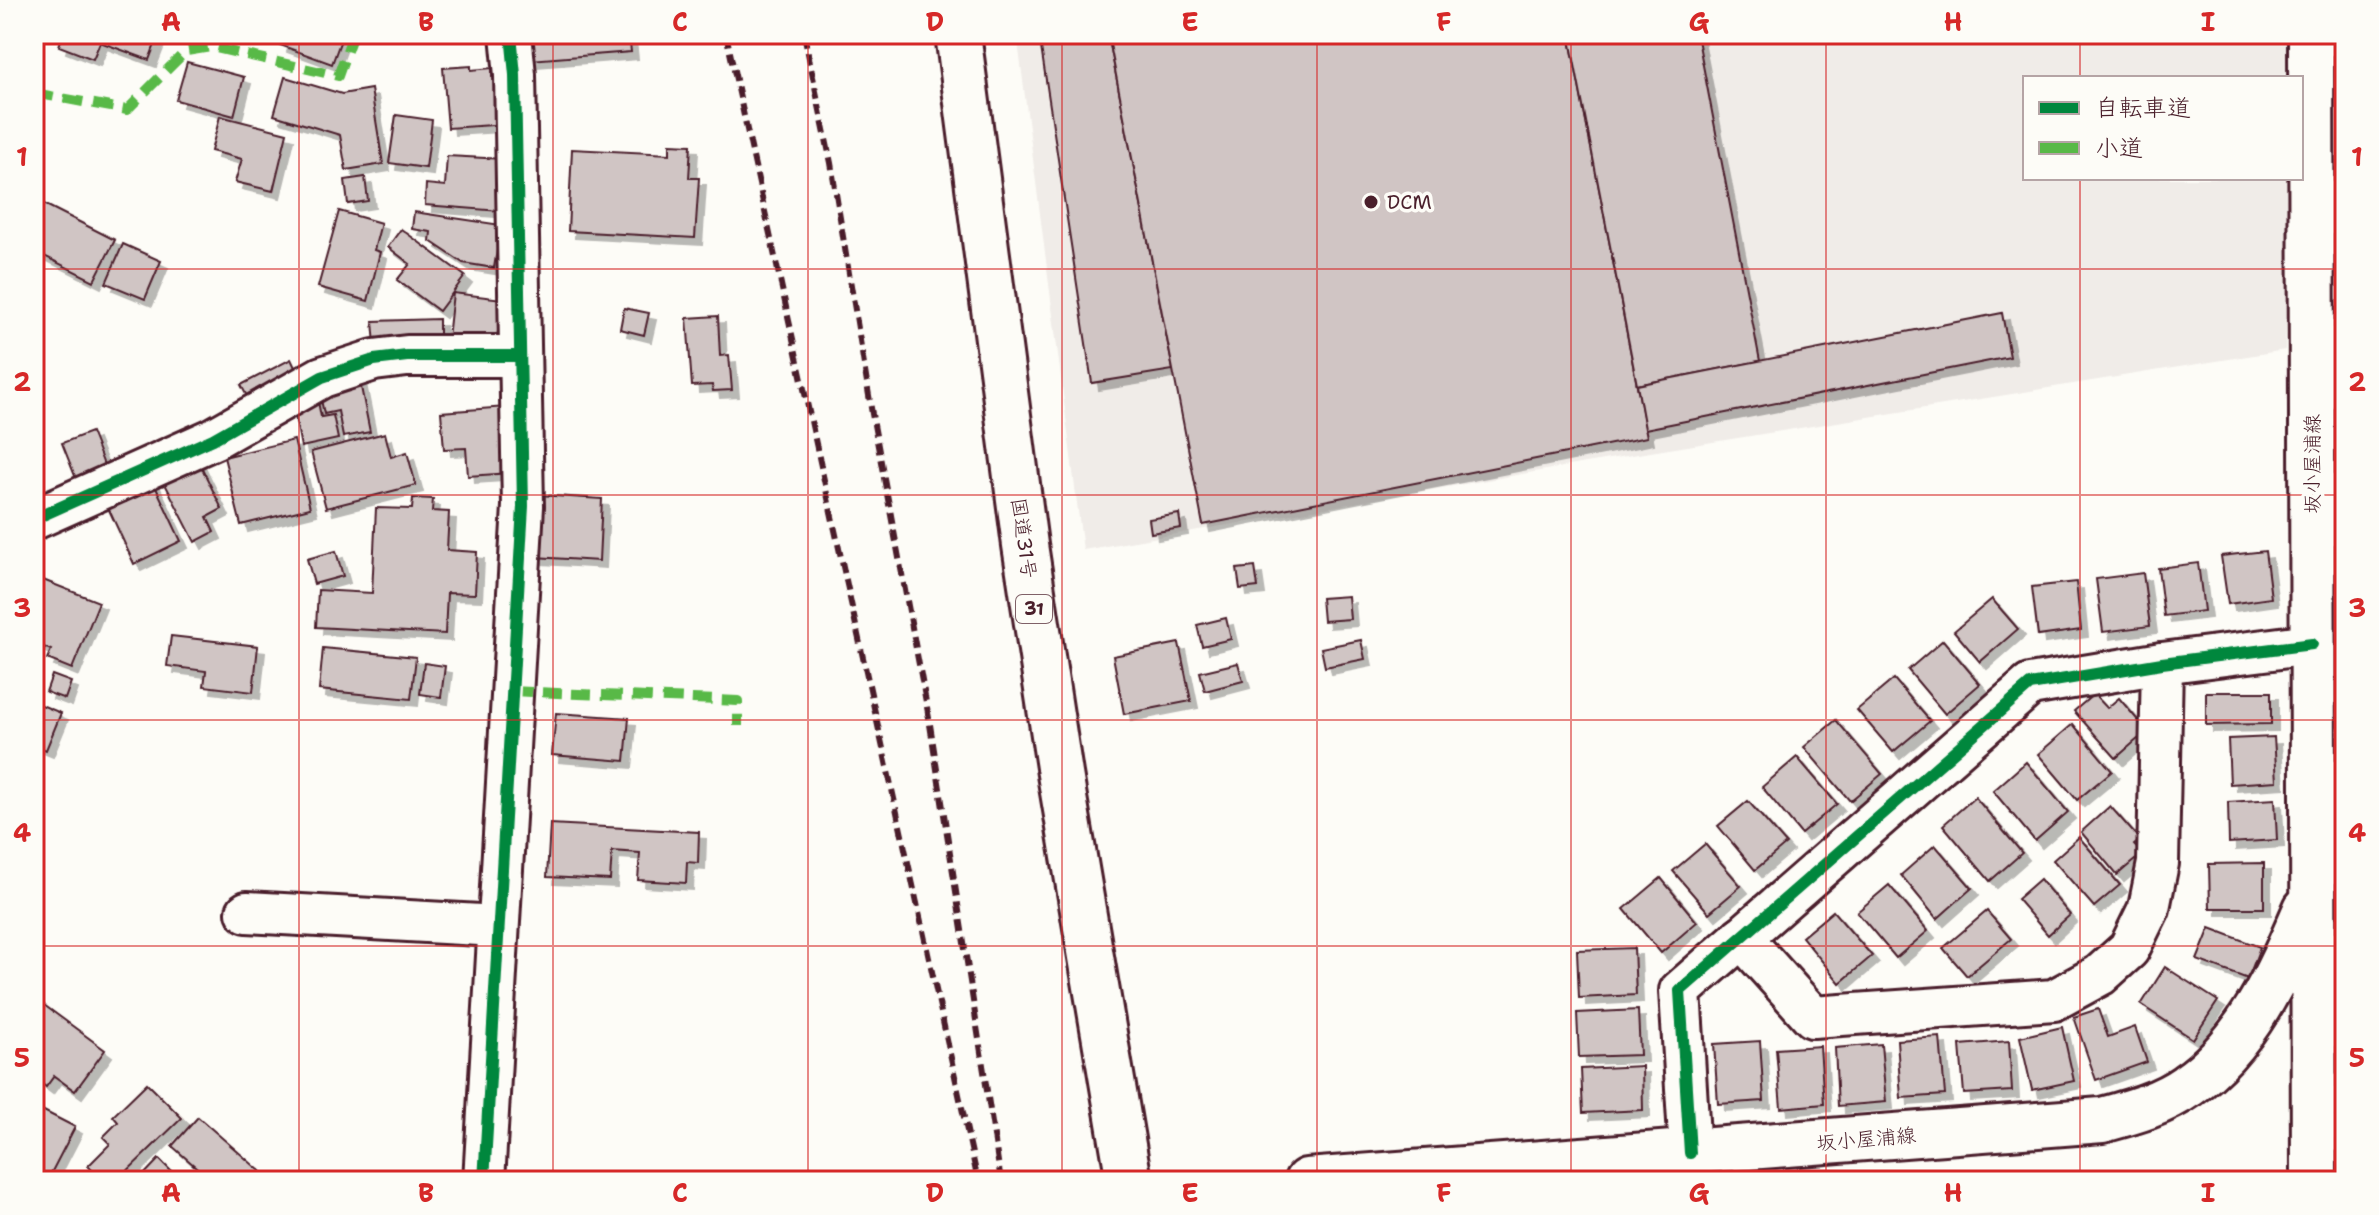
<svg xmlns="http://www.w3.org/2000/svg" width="2379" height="1215" viewBox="0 0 2379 1215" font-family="'Shantell Sans','Klee One',sans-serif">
  <defs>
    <filter id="shadow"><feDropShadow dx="7" dy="7" stdDeviation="0" flood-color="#0004"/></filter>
  </defs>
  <rect width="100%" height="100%" fill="#fdfcf7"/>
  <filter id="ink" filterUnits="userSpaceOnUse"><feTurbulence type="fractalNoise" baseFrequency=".0125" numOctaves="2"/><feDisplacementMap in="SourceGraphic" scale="16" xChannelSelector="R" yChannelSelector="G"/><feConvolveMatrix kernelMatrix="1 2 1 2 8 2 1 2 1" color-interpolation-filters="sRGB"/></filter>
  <g filter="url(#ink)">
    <path fill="#f0ece8" d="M1017 34H2299L2297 78H2025V178H2292L2285 350 1638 454 1083 550Z"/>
    <g fill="#d0c5c4" stroke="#4a1f2b" stroke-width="2" filter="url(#shadow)">
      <path d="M63 34H159L149 60 100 42 93 59 59 46Z"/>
      <path d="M284 34H343L332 64 280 45Z"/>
      <path d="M528 34H629L631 52 530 60Z"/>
      <path d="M1039 34H1108L1173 370 1092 383Z"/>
      <path d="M1108 34H1569L1647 437 1203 525Z"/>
      <path d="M1569 34H1697L1760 361 1637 385Z"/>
      <path d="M187 62 244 77 234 116 176 100Z"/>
      <path d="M471 66V70L492 68V77L505 76 508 124 448 128 443 68Z"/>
      <path d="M285 77 342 94 371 89 383 164 346 170 340 135 274 115Z"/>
      <path d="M396 115 432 120 426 168 389 163Z"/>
      <path d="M220 116 287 133 273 191 235 182 242 159 211 151Z"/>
      <path d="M670 144 691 145 689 178H699L695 238 568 231 572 149 670 154Z"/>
      <path d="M447 156 504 159 500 211 425 205 426 184 445 186Z"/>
      <path d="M365 177 368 201 348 204 345 180Z"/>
      <path d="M34 199 115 240 94 281 34 251Z"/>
      <path d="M339 211 381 223 374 250 380 252 368 301 318 287Z"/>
      <path d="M414 212 501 225 494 268 463 263 430 241 431 232 412 229Z"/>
      <path d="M401 229 465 276 439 311 397 280 410 264 388 247Z"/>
      <path d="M123 244 161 261 145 299 106 283Z"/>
      <path d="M453 293 503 299 496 344 448 338Z"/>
      <path d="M624 308 649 313 644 335 620 329Z"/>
      <path d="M2002 313 2010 357 1645 429 1637 385Z"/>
      <path d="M718 316 720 356 729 355 732 390 713 391 712 385 692 386 687 318Z"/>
      <path d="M439 319V343L375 345 373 321Z"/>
      <path d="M291 359 301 380 252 406 241 385Z"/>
      <path d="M359 377 370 432 343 437 338 411 324 414 318 385Z"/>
      <path d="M317 396 321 417 333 415 338 439 301 447 292 400Z"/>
      <path d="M506 407 511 473 468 476 466 448 444 449 441 412Z"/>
      <path d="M91 432 106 470 77 481 62 443Z"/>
      <path d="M385 433 391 457 407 452 416 485 326 508 311 452Z"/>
      <path d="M294 440 310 508 241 525 224 457Z"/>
      <path d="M198 460 222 509 207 517 214 532 195 542 162 478Z"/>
      <path d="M151 477 181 541 134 564 104 499Z"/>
      <path d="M538 495 602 499 599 561 535 557Z"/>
      <path d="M413 498 433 499 432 511 449 512 447 550 477 552 475 594 447 593 445 634 316 627 318 590 372 593 376 508 412 509Z"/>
      <path d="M1179 514 1181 528 1151 533 1149 519Z"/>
      <path d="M336 551 343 576 314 584 307 559Z"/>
      <path d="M2265 551 2271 598 2228 604 2221 556Z"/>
      <path d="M2198 563 2204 611 2164 616 2158 568Z"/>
      <path d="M1255 567 1258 587 1240 589 1237 569Z"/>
      <path d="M2143 573 2150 626 2103 632 2096 579Z"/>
      <path d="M43 580 99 602 72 669 47 659 51 650 34 643V603Z"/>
      <path d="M2076 582 2081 630 2038 636 2032 587Z"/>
      <path d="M1348 596 1350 619 1323 621 1321 598Z"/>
      <path d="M1992 599 2018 629 1980 662 1954 631Z"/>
      <path d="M1226 618 1231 639 1202 646 1197 625Z"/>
      <path d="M171 636 258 646 253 692 204 686 206 671 167 666Z"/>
      <path d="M1361 640 1365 659 1325 667 1321 648Z"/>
      <path d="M1943 640 1980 684 1945 714 1908 670Z"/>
      <path d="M1179 643 1191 701 1124 714 1113 656Z"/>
      <path d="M323 648 416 657 411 699 319 690Z"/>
      <path d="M424 663 445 666 441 697 420 694Z"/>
      <path d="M1238 663 1243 681 1205 691 1200 672Z"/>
      <path d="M52 675 71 682 65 699 46 692Z"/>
      <path d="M1894 679 1930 721 1893 752 1857 710Z"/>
      <path d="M2206 692H2271V724L2206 725Z"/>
      <path d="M2094 694 2107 708 2119 698 2147 731 2116 758 2074 711Z"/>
      <path d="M34 702 61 713 46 750 34 745Z"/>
      <path d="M556 713 629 718 625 761 552 755Z"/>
      <path d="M1836 720 1882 774 1850 801 1804 747Z"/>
      <path d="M2073 724 2112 771 2077 800 2038 754Z"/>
      <path d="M2274 737 2277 781 2230 784 2228 739Z"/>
      <path d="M1797 757 1837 804 1801 834 1762 787Z"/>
      <path d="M2026 762 2068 812 2035 841 1993 791Z"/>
      <path d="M1975 797 2022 853 1990 881 1943 825Z"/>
      <path d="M2275 799 2277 840 2229 843 2228 802Z"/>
      <path d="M1748 801 1786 844 1755 870 1718 826Z"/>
      <path d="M2110 806 2140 840 2134 845 2142 854 2117 875 2081 832Z"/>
      <path d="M550 824 699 832 698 863 687 862 686 883 638 880 640 853 612 851 610 880 547 877Z"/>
      <path d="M2079 837 2120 885 2094 907 2053 860Z"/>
      <path d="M1705 844 1741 886 1709 913 1673 871Z"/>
      <path d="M1935 845 1972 888 1937 919 1901 875Z"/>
      <path d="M2264 863V908H2210L2209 864Z"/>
      <path d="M1661 878 1697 922 1661 953 1624 909Z"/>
      <path d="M2040 879 2070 915 2048 935 2017 899Z"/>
      <path d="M1889 885 1928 931 1896 958 1857 912Z"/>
      <path d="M1833 911 1872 956 1840 983 1802 937Z"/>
      <path d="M1987 911 2011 939 1967 976 1943 948Z"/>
      <path d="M2210 928 2260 947 2248 979 2197 960Z"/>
      <path d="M1634 948 1636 995 1579 998 1577 950Z"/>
      <path d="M2165 967 2218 1001 2193 1039 2141 1005Z"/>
      <path d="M44 1005 105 1050 75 1091 54 1076 46 1087 34 1078V1019Z"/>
      <path d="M2098 1009 2108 1037 2135 1027 2147 1062 2096 1080 2074 1017Z"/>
      <path d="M1638 1010 1640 1055 1579 1057 1577 1013Z"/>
      <path d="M2062 1027 2074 1081 2032 1090 2020 1037Z"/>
      <path d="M1940 1037 1945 1095 1901 1098 1897 1040Z"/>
      <path d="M1760 1041 1764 1101 1718 1104 1714 1044Z"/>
      <path d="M2009 1041 2012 1091 1964 1094 1960 1045Z"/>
      <path d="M1881 1044 1886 1102 1838 1106 1835 1048Z"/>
      <path d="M1820 1046 1824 1104 1781 1108 1776 1049Z"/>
      <path d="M1642 1066 1643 1110 1583 1113 1581 1069Z"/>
      <path d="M147 1083 182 1118 117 1181H103L88 1166 110 1144 103 1137 118 1122 113 1116Z"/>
      <path d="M34 1106 75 1127 47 1181H34Z"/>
      <path d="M198 1117 267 1177 264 1181H212L172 1146Z"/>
      <path d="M159 1159 181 1181H138Z"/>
    </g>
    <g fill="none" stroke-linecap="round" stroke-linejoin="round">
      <defs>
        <g id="minor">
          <path d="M34 519 213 439 322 377 374 360 407 356H520"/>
          <path d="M247 912 498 926"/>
          <path d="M1741 937 1813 1017 2054 1000 2100 975 2129 949 2149 908 2158 863 2162 663"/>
          <path d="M1690 1153 1680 991 2030 685 2162 663 2312 644"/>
          <path d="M484 1181 523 506 515 75 511 34"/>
        </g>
        <g id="major">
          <path d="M2311 34 2314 1181"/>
          <path d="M1307 1181 2102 1120C2131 1112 2162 1104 2187 1086 2247 1045 2278 974 2306 909"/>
        </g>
        <path id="highway" d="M958 34 1025 545 1060 774 1129 1181"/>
      </defs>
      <use href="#minor" stroke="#4a1f2b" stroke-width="46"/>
      <use href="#major" stroke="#4a1f2b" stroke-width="50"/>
      <use href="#highway" stroke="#4a1f2b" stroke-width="50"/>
      <use href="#minor" stroke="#fdfcf7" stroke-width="40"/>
      <use href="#major" stroke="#fdfcf7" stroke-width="44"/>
      <use href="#highway" stroke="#fdfcf7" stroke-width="44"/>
      <g stroke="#4a1f2b" stroke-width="6" stroke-dasharray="12 6" stroke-linecap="butt">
        <path d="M726 34 978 1181"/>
        <path d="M804 34 831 163 872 414 929 718 1001 1181"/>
      </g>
      <g stroke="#58b947" stroke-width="10" stroke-dasharray="20 10" stroke-linecap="butt">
        <path d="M34 93 127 110 186 51 212 47 338 76 353 34"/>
        <path d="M512 691 738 701V726"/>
      </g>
      <defs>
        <g id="cycleway">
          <path d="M34 519 213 439 322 377 374 360 407 356H520"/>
          <path d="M1690 1153 1680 991 2030 685 2162 663 2312 644"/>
          <path d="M484 1181 523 506 515 75 511 34"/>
        </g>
      </defs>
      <use href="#cycleway" stroke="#fdfcf7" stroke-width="17"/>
      <use href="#cycleway" stroke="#00873e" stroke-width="12"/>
    </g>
  </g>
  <path fill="none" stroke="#d62828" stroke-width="2" stroke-opacity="0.55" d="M299 34V1181M553 34V1181M808 34V1181M1062 34V1181M1317 34V1181M1571 34V1181M1826 34V1181M2080 34V78M2080 178V1181M34 269H2345M34 495H2345M34 720H2345M34 946H2345"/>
  <circle fill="#4a1f2b" stroke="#fdfcf7" stroke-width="3" cx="1371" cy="202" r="8"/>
  <g text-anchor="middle" stroke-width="7" stroke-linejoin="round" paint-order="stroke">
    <rect fill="#fdfcf7" stroke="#806168" stroke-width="2" x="1016" y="595" width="36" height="28" rx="6"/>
    <g font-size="18" font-weight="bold" fill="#4a1f2b">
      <text x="1034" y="615">31</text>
    </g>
    <g font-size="20" fill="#4a1f2b" stroke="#fdfcf7" text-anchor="start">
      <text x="1387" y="209">DCM</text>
    </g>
    <g font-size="20" fill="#4a1f2b" stroke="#fdfcf7">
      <text transform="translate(2312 464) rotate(-90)" y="7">坂小屋浦線</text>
      <text transform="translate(1024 538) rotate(82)" y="7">国道31号</text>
      <text transform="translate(1866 1139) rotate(-5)" y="7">坂小屋浦線</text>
    </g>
  </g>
  <rect width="2379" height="1215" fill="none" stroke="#fdfcf7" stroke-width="88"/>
  <rect x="2023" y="76" width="280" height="104" fill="#fdfcf7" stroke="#b5a4a5" stroke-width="2"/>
  <rect x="2039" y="102" width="40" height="12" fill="#00873e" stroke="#b5a4a5" stroke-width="2"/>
  <text x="2095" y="116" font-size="24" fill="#4a1f2b">自転車道</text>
  <rect x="2039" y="142" width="40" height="12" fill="#58b947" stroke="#b5a4a5" stroke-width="2"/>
  <text x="2095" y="156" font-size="24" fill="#4a1f2b">小道</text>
  <rect x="44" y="44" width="2291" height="1127" fill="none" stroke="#d62828" stroke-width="3"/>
  <g font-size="26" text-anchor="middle" font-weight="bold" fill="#d62828">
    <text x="171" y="31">A</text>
    <text x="426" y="31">B</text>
    <text x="680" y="31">C</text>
    <text x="935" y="31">D</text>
    <text x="1190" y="31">E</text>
    <text x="1444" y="31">F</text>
    <text x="1699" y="31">G</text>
    <text x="1953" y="31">H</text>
    <text x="2208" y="31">I</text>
    <text x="22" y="166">1</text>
    <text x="2357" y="166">1</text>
    <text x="22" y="391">2</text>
    <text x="2357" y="391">2</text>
    <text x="22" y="617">3</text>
    <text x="2357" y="617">3</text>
    <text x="22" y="842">4</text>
    <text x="2357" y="842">4</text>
    <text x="22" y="1067">5</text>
    <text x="2357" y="1067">5</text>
    <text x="171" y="1202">A</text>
    <text x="426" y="1202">B</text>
    <text x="680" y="1202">C</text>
    <text x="935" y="1202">D</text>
    <text x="1190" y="1202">E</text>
    <text x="1444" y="1202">F</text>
    <text x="1699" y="1202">G</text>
    <text x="1953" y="1202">H</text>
    <text x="2208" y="1202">I</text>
  </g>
</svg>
